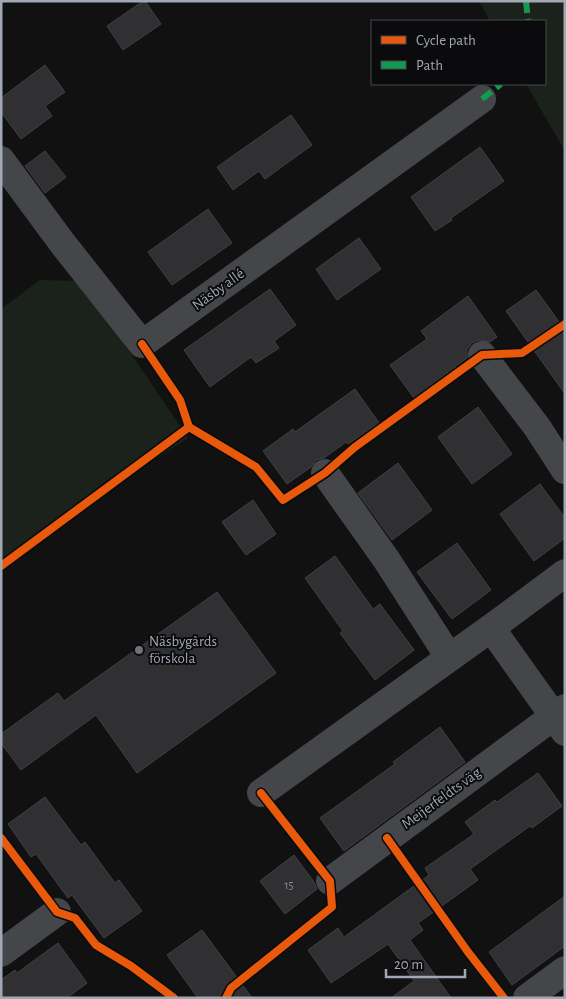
<svg xmlns="http://www.w3.org/2000/svg" width="566" height="999" viewBox="0 0 566 999" font-family="'Alegreya Sans',sans-serif">
  <rect width="100%" height="100%" fill="#111"/>
  <g fill="#1b211b">
    <path d="M479 1H565V151L526 84H545V21H490Z"/>
    <path d="M40 280 82 281 188 438 149 463 1 567V309Z"/>
  </g>
  <g fill="#303032" stroke="#3f4145">
    <path d="M143 1H145L161 24 123 50 107 26Z"/>
    <path d="M45 65 65 92 45 106 52 116 21 139 1 112V98Z"/>
    <path d="M291 115 312 145 265 179 259 171 233 190 217 167Z"/>
    <path d="M480 147 504 181 451 218 452 220 435 231 411 197Z"/>
    <path d="M45 151 66 177 45 193 25 166Z"/>
    <path d="M208 209 232 243 172 285 148 252Z"/>
    <path d="M359 238 381 269 337 300 316 269Z"/>
    <path d="M270 289 296 325 274 341 279 348 256 363 251 357 210 387 184 350Z"/>
    <path d="M536 290 565 330V394L506 311Z"/>
    <path d="M468 296 497 337 490 342 480 340 473 342 467 349V358L414 398 390 365 427 339 421 331Z"/>
    <path d="M355 389 379 423 348 444 346 442 324 458 316 460 311 467 287 484 263 451 293 429 295 432Z"/>
    <path d="M478 407 512 454 472 484 438 437Z"/>
    <path d="M398 463 432 510 392 540 358 493Z"/>
    <path d="M540 484 565 518V538L534 561 500 514Z"/>
    <path d="M253 500 276 534 246 555 222 522Z"/>
    <path d="M457 543 491 590 452 619 417 572Z"/>
    <path d="M335 556 373 609 380 604 414 650 375 680 340 633 343 631 305 578Z"/>
    <path d="M217 592 276 673 137 773 96 715 21 770 1 743V734L58 693 64 701Z"/>
    <path d="M440 727 465 762 344 851 320 818 395 764 393 762Z"/>
    <path d="M538 773 562 806 532 828 530 826 470 869 478 880 418 923 423 930 410 940 451 998H391L414 981 388 944 331 983 308 950 338 928 344 937 429 875 425 868 474 834 465 822 495 800 497 802Z"/>
    <path d="M45 797 81 845 85 842 115 883 119 880 142 911 104 938 72 895 68 898 36 854 31 857 8 824Z"/>
    <path d="M294 855 314 882 317 889 285 914 260 881Z"/>
    <path d="M565 896V946L512 985 489 952Z"/>
    <path d="M202 930 252 998H198L167 955Z"/>
    <path d="M58 943 87 983 67 998H1V980L15 970 17 973Z"/>
  </g>
  <g fill="none" stroke-linecap="round" stroke-linejoin="round">
    <g stroke="#45464a" stroke-width="28">
      <path d="M1 160 63 244 142 344 482 99"/>
      <path d="M482 355 537 427 565 470"/>
      <path d="M325 473 386 559 449 657"/>
      <path d="M491 628 565 573"/>
      <path d="M261 793 491 628 565 732"/>
      <path d="M330 881 565 708"/>
      <path d="M1 953 57 912"/>
      <path d="M527 998 565 970"/>
    </g>
    <g stroke="#139951" stroke-width="6" stroke-dasharray="12 6" stroke-linecap="butt">
      <path d="M526 1 528 21"/>
      <path d="M482 99 501 84"/>
    </g>
    <defs>
      <g id="cycleway">
        <path d="M142 344 180 400 189 427 256 467 283 500 325 473 355 447 482 355 522 353 565 324"/>
        <path d="M1 566 189 427"/>
        <path d="M1 838 57 912 75 918 96 945 131 966 174 998"/>
        <path d="M387 838 468 952 504 998"/>
        <path d="M226 998 231 988 332 907 330 881 261 793"/>
      </g>
    </defs>
    <use href="#cycleway" stroke="#0b0b0d" stroke-width="11"/>
    <use href="#cycleway" stroke="#e8590c" stroke-width="8"/>
  </g>
  <circle fill="#6e737a" stroke="#0b0b0d" stroke-width="2" cx="139" cy="650" r="5"/>
  <g text-anchor="middle" stroke-width="4" stroke-linejoin="round" paint-order="stroke">
    <g font-size="12" fill="#848a93">
      <text x="289" y="889">15</text>
    </g>
    <g font-size="15" fill="#a0a8b3" stroke="#0b0b0d">
      <text transform="translate(218 289) rotate(-36)" y="5">Näsby allé</text>
      <text transform="translate(441 798) rotate(-36)" y="5">Meijerfeldts väg</text>
    </g>
    <g font-size="15" fill="#a0a8b3" stroke="#0b0b0d" text-anchor="start">
      <text x="149" y="646">Näsbygårds<tspan x="149" dy="17">förskola</tspan></text>
    </g>
  </g>
  <rect width="566" height="999" fill="none" stroke="#a0a8b3" stroke-width="5"/>
  <rect x="371" y="20" width="175" height="65" fill="#0b0b0d" stroke="#474a4f"/>
  <rect x="381" y="36" width="25" height="8" fill="#e8590c" stroke="#474a4f"/>
  <text x="416" y="45" font-size="15" fill="#a0a8b3">Cycle path</text>
  <rect x="381" y="61" width="25" height="8" fill="#139951" stroke="#474a4f"/>
  <text x="416" y="70" font-size="15" fill="#a0a8b3">Path</text>
  <path d="M386 969v8h79v-8" fill="none" stroke="#a0a8b3" stroke-width="2.5"/>
  <text x="394" y="969" font-size="15" fill="#a0a8b3" stroke="#0b0b0d" stroke-width="4" paint-order="stroke">20 m</text>
</svg>
